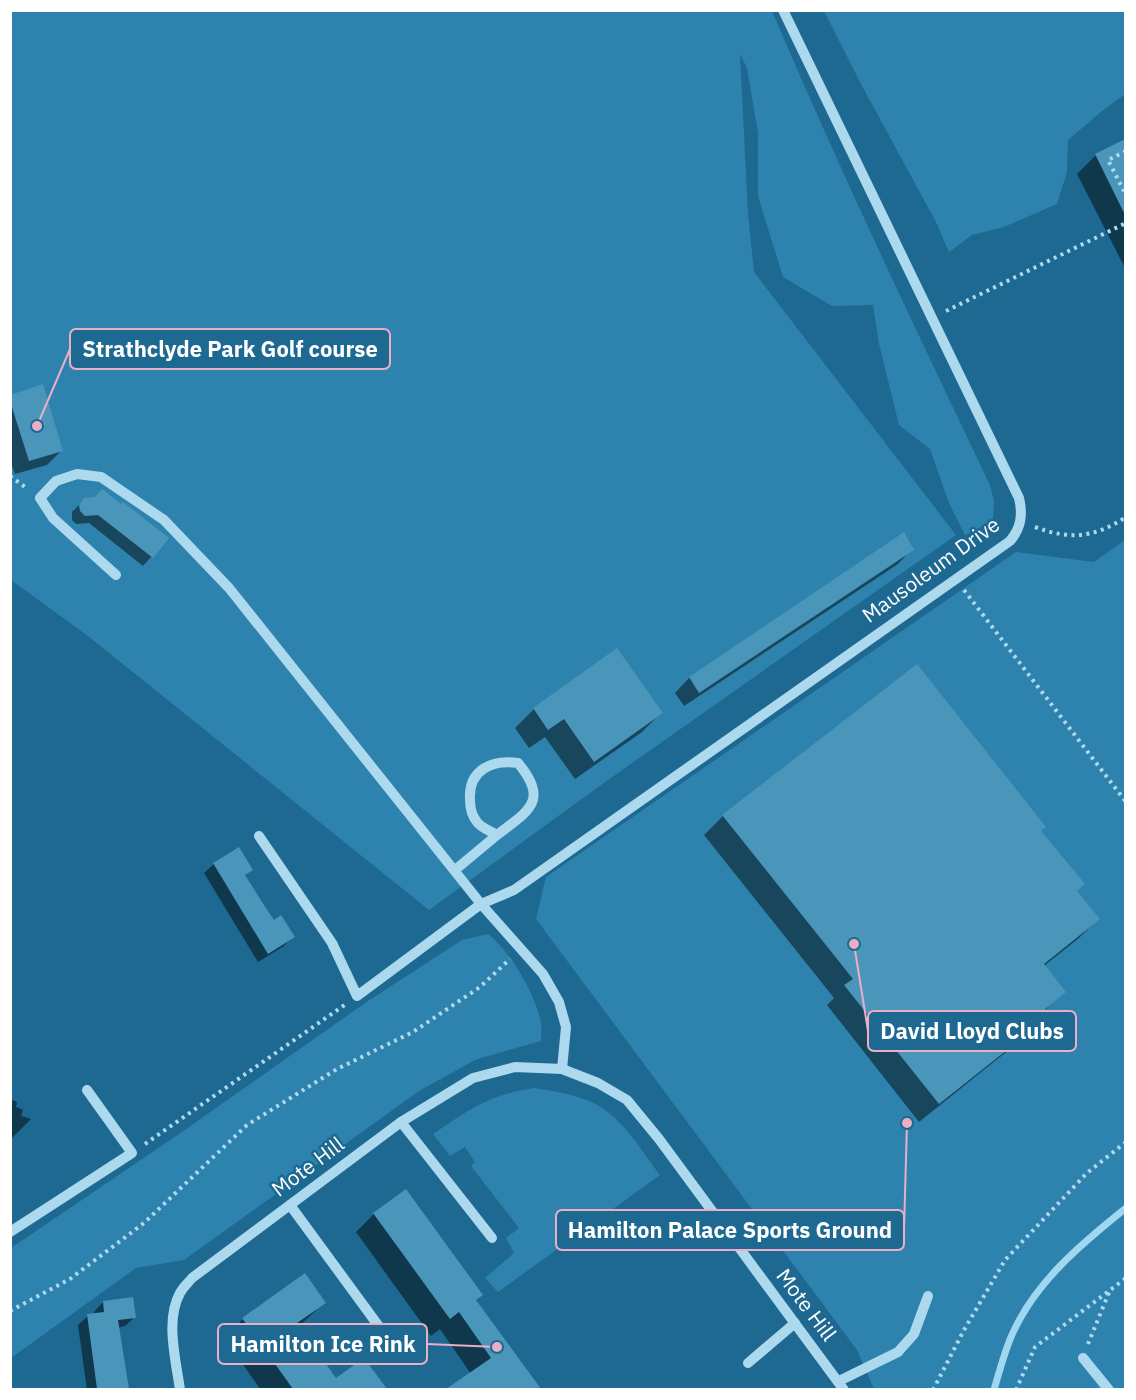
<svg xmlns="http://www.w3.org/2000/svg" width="1136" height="1400" viewBox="0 0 1136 1400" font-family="'IBM Plex Sans',sans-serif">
  <rect width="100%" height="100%" fill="#1d6991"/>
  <g fill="#2d83ad">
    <path d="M10 11H772C840 171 915 328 990 485L994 501 993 521 965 535 949 503 930 449 899 425 879 344 873 305 832 306 783 277 758 196V133L747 68 740 54 748 213 754 272 956 535 601 785 429 910 88 636 11 580Z"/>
    <path d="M824 11H1125V94L1102 111 1068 140 1067 172 1057 204 1004 227 972 235 949 252 936 222 862 86Z"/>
    <path d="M1125 540V1389H874L857 1350 536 919 546 877 1016 552 1094 562Z"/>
    <path d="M488 934C511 952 535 994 541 1022 542 1028 541 1035 541 1041L477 1059 419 1091 184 1260 136 1268 11 1358V1248L179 1134 365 1003 462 940Z"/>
    <path d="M534 1088C553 1091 572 1094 589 1101 621 1114 640 1149 660 1175L498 1292 485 1278 514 1253 506 1238 519 1228 471 1166 475 1162 465 1147 450 1156 433 1134C470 1109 488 1095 534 1088Z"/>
  </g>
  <g fill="#0007">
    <path d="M1126 140V270L1077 174 1096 155Z"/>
    <path d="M10 397 61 451 47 465 15 474 10 460Z"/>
    <path d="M84 500 121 505 167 539 143 566 89 523 76 524 72 520V512Z"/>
    <path d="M904 534 912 549 898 564 684 706 675 693 689 678Z"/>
    <path d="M617 650 661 713 642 732 575 779 545 737 529 748 515 728 534 709Z"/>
    <path d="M917 666 1040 831 1075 891 1098 919 1079 938 1044 966 1064 992 1036 1019 1039 1023 1020 1041 919 1122 827 1005 834 998 704 835 723 816Z"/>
    <path d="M214 864 251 869 245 876 274 922 293 936 284 946 258 962 204 873Z"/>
    <path d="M10 1099 17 1102 16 1107 23 1110 21 1116 31 1119 10 1140Z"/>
    <path d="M374 1214 475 1301 539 1390H449L471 1374 440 1329 431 1336 356 1232Z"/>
    <path d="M103 1302 135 1317 125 1326 117 1328 127 1390H87L78 1325 88 1316 94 1315V1312Z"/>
    <path d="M324 1303 298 1327 336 1380 380 1383 374 1390H261L224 1338 243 1319Z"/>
  </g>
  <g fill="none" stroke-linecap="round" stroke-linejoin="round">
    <path stroke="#a0d7f0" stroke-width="7" d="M994 1390C999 1372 1004 1354 1011 1337 1034 1283 1081 1244 1126 1208"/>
  </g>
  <g fill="#4a95ba">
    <path d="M1125 139V215L1095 154Z"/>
    <path d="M43 384 63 451 29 461 10 401V395Z"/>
    <path d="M102 489 121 504 123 502 169 538 153 558 98 515 85 516 80 511 79 505 84 498 95 497Z"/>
    <path d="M904 532 914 550 699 693 689 677Z"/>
    <path d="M617 648 663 713 594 762 564 719 548 730 533 708Z"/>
    <path d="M917 664 1046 827 1041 831 1085 884 1077 891 1100 919 1044 964 1066 992 1036 1017 1041 1023 939 1104 844 985 853 979 722 815Z"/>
    <path d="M239 847 253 870 245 875 264 905 274 920 281 915 295 937 268 954 213 863Z"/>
    <path d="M406 1189 483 1295 476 1300 541 1389H446L491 1358 459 1312 450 1319 373 1213Z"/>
    <path d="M305 1273 326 1303 297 1323 336 1378 364 1358 387 1389H293L242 1318Z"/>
    <path d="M133 1297 136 1318 118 1320 129 1389H97L87 1314 104 1312 103 1301Z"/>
  </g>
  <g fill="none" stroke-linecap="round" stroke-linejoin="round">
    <g stroke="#add9ee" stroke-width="4" stroke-dasharray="3 4.5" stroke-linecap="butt">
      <path d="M1126 151 1108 160 1126 195"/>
      <path d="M946 311 1126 223"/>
      <path d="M10 476 28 489"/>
      <path d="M1035 527C1070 540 1094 538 1126 517"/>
      <path d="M964 590 1126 802"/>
      <path d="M145 1144 346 1004"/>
      <path d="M10 1311 70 1279 144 1223 247 1125 337 1069 413 1032 480 987 510 959"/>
      <path d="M1088 1344 1110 1290"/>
      <path d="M933 1390 964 1330 1005 1260 1087 1173 1126 1142"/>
      <path d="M1016 1390 1035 1347 1126 1278"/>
    </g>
    <g stroke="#add9ee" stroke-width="10">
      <path d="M116 575 53 518 40 498 56 481 77 474 101 477 164 520 229 588 481 904 543 974 559 1002 566 1027 562 1069"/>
      <path d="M259 836 332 943 357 996 481 904 514 890 1010 541C1021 528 1023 515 1019 498L783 10"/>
      <path d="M455 870 497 835C491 831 481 828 477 822 472 816 470 807 470 800 468 770 492 759 518 763 550 801 528 811 497 835"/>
      <path d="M401 1122 492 1238"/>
      <path d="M290 1205 394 1347"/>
      <path d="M10 1232 132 1153 87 1090"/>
      <path d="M1083 1358 1109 1390"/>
      <path d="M748 1363 795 1323"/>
      <path d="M839 1381 898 1352 914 1334 928 1296"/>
      <path d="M180 1390C176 1360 165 1320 180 1293 183 1287 188 1283 192 1278L401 1122 473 1078 515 1067 562 1069 598 1083 627 1100 659 1139 844 1390"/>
    </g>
  </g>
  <g text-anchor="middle" stroke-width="5" stroke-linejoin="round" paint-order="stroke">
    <g font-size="21" fill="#fff" stroke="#1d6991">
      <text transform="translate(931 570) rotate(-36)" y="7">Mausoleum Drive</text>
      <text transform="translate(308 1167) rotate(-37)" y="7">Mote Hill</text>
      <text transform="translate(806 1305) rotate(53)" y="7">Mote Hill</text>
    </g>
  </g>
  <path fill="none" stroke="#eaaec6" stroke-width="2" d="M37 426L70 349M854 944L868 1031M907 1123L904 1230M497 1347L427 1344"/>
  <g fill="#eaaec6" stroke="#1d6991" stroke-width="2">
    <circle cx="37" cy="426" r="6"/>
    <circle cx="854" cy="944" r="6"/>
    <circle cx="907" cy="1123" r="6"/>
    <circle cx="497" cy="1347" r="6"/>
  </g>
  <g fill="#1d6991" stroke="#eaaec6" stroke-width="2">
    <rect x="70" y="329" width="320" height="40" rx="6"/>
    <rect x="868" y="1011" width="208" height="40" rx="6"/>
    <rect x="556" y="1210" width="348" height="40" rx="6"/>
    <rect x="218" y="1324" width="209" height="40" rx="6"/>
  </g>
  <g font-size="22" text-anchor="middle" font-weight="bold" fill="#fff">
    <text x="230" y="357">Strathclyde Park Golf course</text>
    <text x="972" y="1039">David Lloyd Clubs</text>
    <text x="730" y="1238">Hamilton Palace Sports Ground</text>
    <text x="323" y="1352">Hamilton Ice Rink</text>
  </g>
  <rect width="1136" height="1400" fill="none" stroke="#ffffff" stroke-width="24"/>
</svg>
